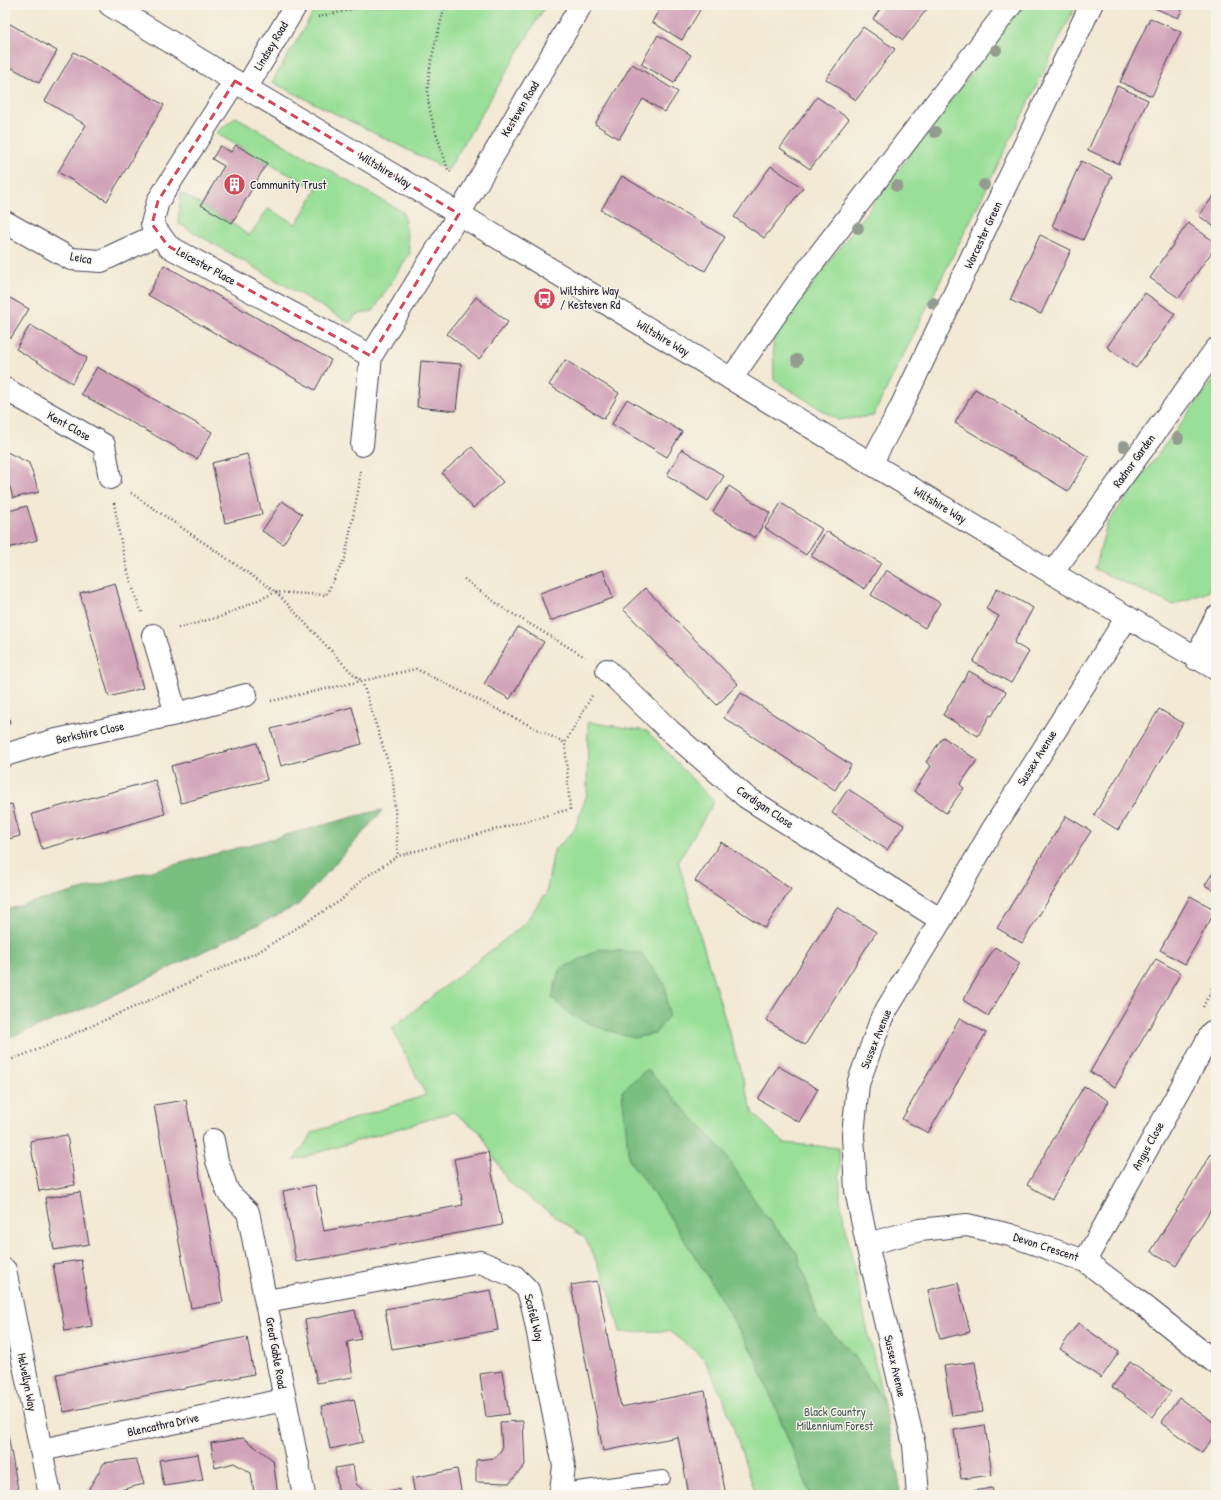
<svg xmlns="http://www.w3.org/2000/svg" width="1221" height="1500" viewBox="0 0 1221 1500" font-family="'Patrick Hand',sans-serif">
  <rect width="100%" height="100%" fill="#f7f3e8"/>
  <filter id="ink" filterUnits="userSpaceOnUse"><feTurbulence type="fractalNoise" baseFrequency=".025" numOctaves="2"/><feDisplacementMap in="SourceGraphic" scale="8" xChannelSelector="R" yChannelSelector="G"/><feConvolveMatrix kernelMatrix="1 2 1 2 8 2 1 2 1" color-interpolation-filters="sRGB"/></filter>
  <filter id="wash" filterUnits="userSpaceOnUse"><feTurbulence type="fractalNoise" baseFrequency=".012" numOctaves="4" result="noise"/><feDisplacementMap in="SourceGraphic" scale="16" xChannelSelector="R" yChannelSelector="G"/><feGaussianBlur stdDeviation="0.9" result="paint"/><feColorMatrix in="noise" values="0 0 0 0 0 0 0 0 0 0 0 0 0 0 0 0 0 1.4 0 .05"/><feComposite in="paint" operator="in"/></filter>
  <g filter="url(#wash)">
    <rect width="100%" height="100%" fill="#f3e9d4"/>
    <g fill="#99df97" stroke="#5e8069">
      <path d="M318 5H546L448 170 272 82Z"/>
      <path d="M1023 5H1076L993 175 873 416 838 420 774 380 773 336Z"/>
      <path d="M236 117 403 212 410 253 373 311 355 315 350 323 178 223 181 193 232 223 249 236 268 209 296 224 317 189 267 163 216 133Z"/>
      <path d="M1216 376V576L1208 592 1173 605 1095 569 1107 524Z"/>
      <path d="M588 722 647 731 714 802 678 861 753 1113 784 1143 839 1148 840 1199 856 1277 883 1400 853 1354 818 1318 797 1253 763 1213 629 1160 665 1209 711 1282 755 1357 811 1495H756L723 1397 703 1357 669 1331 620 1332 608 1286 585 1238 508 1182 480 1132 453 1112 294 1160 313 1132 426 1095 392 1028 522 926 546 894 554 850 574 831 587 794Z"/>
    </g>
    <g fill="#7abe80" stroke="#4e705e">
      <path d="M383 810 298 905 96 1004 5 1039V910L372 812Z"/>
      <path d="M600 949 641 953 665 985 669 1015 655 1034 633 1038 601 1028 571 1015 552 998 559 970Z"/>
      <path d="M647 1069 724 1152 763 1213 797 1253 818 1318 853 1354 883 1400 899 1480 900 1495H811L755 1357 711 1282 665 1209 629 1160 622 1091Z"/>
    </g>
    <g id="blocks">
      <g fill="#d1a3b8">
        <path d="M662 5H703L682 40 652 22Z"/>
        <path d="M883 5H930L903 40 873 19Z"/>
        <path d="M1147 5H1184L1178 18Z"/>
        <path d="M1150 18 1181 32 1152 96 1120 82Z"/>
        <path d="M5 21 57 51 39 83 5 64Z"/>
        <path d="M863 27 895 49 856 100 826 79Z"/>
        <path d="M658 35 691 55 674 83 641 64Z"/>
        <path d="M74 52 164 105 107 201 58 172 86 125 45 101Z"/>
        <path d="M632 64 678 92 665 112 643 99 619 139 595 124Z"/>
        <path d="M1117 86 1148 100 1119 164 1088 150Z"/>
        <path d="M817 97 849 119 810 169 780 148Z"/>
        <path d="M236 145 267 163 232 223 201 205 224 166 212 159 220 146 231 152Z"/>
        <path d="M1081 161 1112 176 1083 240 1052 226Z"/>
        <path d="M771 166 803 188 764 238 734 217Z"/>
        <path d="M622 176 725 237 705 271 601 210Z"/>
        <path d="M1216 192V228L1199 216Z"/>
        <path d="M1188 223 1216 243V246L1179 298 1150 278Z"/>
        <path d="M1040 235 1071 250 1041 314 1010 300Z"/>
        <path d="M164 265 331 360 315 390 148 295Z"/>
        <path d="M1145 293 1175 314 1136 368 1107 347Z"/>
        <path d="M5 295 29 309 11 338 5 335Z"/>
        <path d="M476 297 508 322 479 359 447 334Z"/>
        <path d="M30 325 87 358 72 383 16 349Z"/>
        <path d="M565 360 619 393 604 419 549 385Z"/>
        <path d="M421 361 461 364 456 411 417 407Z"/>
        <path d="M97 367 212 432 197 459 81 394Z"/>
        <path d="M975 389 1089 457 1068 491 955 423Z"/>
        <path d="M627 399 682 432 667 457 612 424Z"/>
        <path d="M472 447 503 482 473 508 442 473Z"/>
        <path d="M682 449 724 476 708 501 667 475Z"/>
        <path d="M5 451 29 463 39 492 13 498 10 487 5 483Z"/>
        <path d="M247 454 262 514 225 523 212 463Z"/>
        <path d="M729 486 770 513 755 538 713 512Z"/>
        <path d="M282 501 302 514 283 544 262 531Z"/>
        <path d="M781 503 822 529 806 555 765 528Z"/>
        <path d="M27 506 37 540 5 549V512Z"/>
        <path d="M826 531 881 563 865 589 811 556Z"/>
        <path d="M603 570 613 598 550 621 540 593Z"/>
        <path d="M886 570 940 603 925 628 871 595Z"/>
        <path d="M115 583 143 688 109 697 80 593Z"/>
        <path d="M645 588 738 684 717 705 623 609Z"/>
        <path d="M997 588 1033 608 1014 643 1029 652 1011 683 973 662 999 616 986 609Z"/>
        <path d="M518 627 544 642 510 699 484 684Z"/>
        <path d="M969 671 1006 692 992 716 990 715 978 736 943 715Z"/>
        <path d="M741 693 851 765 835 790 724 718Z"/>
        <path d="M6 705 10 723 5 725V706Z"/>
        <path d="M352 707 362 744 281 766 271 729Z"/>
        <path d="M1159 709 1183 723 1118 830 1094 815Z"/>
        <path d="M943 737 977 760 960 785 964 788 946 813 914 791 931 766 926 762Z"/>
        <path d="M257 743 267 780 181 803 171 766Z"/>
        <path d="M155 780 165 814 42 849 32 814Z"/>
        <path d="M848 789 904 825 887 850 832 813Z"/>
        <path d="M12 804 20 836 5 840V805Z"/>
        <path d="M1066 816 1091 831 1022 943 997 928Z"/>
        <path d="M721 842 791 889 765 928 695 881Z"/>
        <path d="M1216 868V892L1205 885Z"/>
        <path d="M1190 896 1216 910 1185 964 1160 950Z"/>
        <path d="M837 907 876 932 805 1045 766 1020Z"/>
        <path d="M995 947 1020 963 988 1016 963 1000Z"/>
        <path d="M1156 959 1181 973 1115 1087 1090 1072Z"/>
        <path d="M960 1018 986 1033 928 1133 902 1119Z"/>
        <path d="M778 1066 818 1089 799 1122 758 1099Z"/>
        <path d="M1084 1086 1109 1101 1052 1199 1027 1185Z"/>
        <path d="M186 1100 223 1302 191 1308 154 1105Z"/>
        <path d="M67 1135 75 1185 39 1191 30 1141Z"/>
        <path d="M488 1152 502 1225 329 1257 296 1262 283 1191 315 1185 324 1231 463 1205 454 1159Z"/>
        <path d="M1211 1154 1216 1157V1201L1176 1266 1151 1251Z"/>
        <path d="M80 1192 89 1244 54 1250 45 1198Z"/>
        <path d="M81 1260 92 1326 65 1331 53 1264Z"/>
        <path d="M597 1281 621 1407 705 1391 726 1495H689L678 1437 603 1451 571 1285Z"/>
        <path d="M958 1283 970 1332 940 1339 928 1290Z"/>
        <path d="M491 1290 498 1330 392 1349 385 1309Z"/>
        <path d="M355 1310 361 1339 347 1342 353 1377 317 1383 305 1320Z"/>
        <path d="M1078 1323 1119 1352 1101 1378 1060 1349Z"/>
        <path d="M247 1337 254 1374 64 1412 57 1374Z"/>
        <path d="M975 1362 983 1412 952 1416 944 1366Z"/>
        <path d="M1130 1362 1171 1391 1153 1417 1112 1387Z"/>
        <path d="M502 1371 509 1414 486 1417 480 1374Z"/>
        <path d="M1179 1398 1216 1424V1433L1202 1453 1161 1423Z"/>
        <path d="M354 1399 363 1442 330 1449 321 1406Z"/>
        <path d="M523 1421 525 1465 510 1483 476 1482V1460L495 1458 502 1449 500 1422Z"/>
        <path d="M5 1424H6L19 1495H5Z"/>
        <path d="M985 1425 992 1475 961 1479 954 1430Z"/>
        <path d="M243 1438 273 1460 278 1495H249L254 1493 251 1473 234 1463 215 1468 211 1443Z"/>
        <path d="M198 1454 203 1480 164 1486 159 1460Z"/>
        <path d="M136 1459 144 1484 120 1490 116 1495H87V1492L104 1463Z"/>
        <path d="M353 1465 356 1484 363 1490 375 1495H339L335 1468Z"/>
        <path d="M457 1469 462 1495H415L412 1478Z"/>
        <path d="M992 1488 994 1495H962L961 1493Z"/>
        <path d="M399 1489 400 1495H376V1494Z"/>
      </g>
    </g>
  </g>
  <g filter="url(#ink)">
    <use href="#blocks" fill-opacity="0" stroke="#414052" stroke-width="1"/>
    <g fill="none" stroke-linecap="round" stroke-linejoin="round">
      <defs>
        <path id="lane" d="M561 1491 663 1478"/>
        <g id="street">
          <path d="M110 5 246 88 459 214 1052 573 1216 669"/>
          <path d="M235 81 158 201 152 224 168 246 371 356"/>
          <path d="M246 88 296 5"/>
          <path d="M5 222 71 259 101 261 159 234"/>
          <path d="M731 379 796 285 1011 5"/>
          <path d="M5 389 104 445 110 478"/>
          <path d="M362 445 371 356 459 214 581 5"/>
          <path d="M871 464 900 409 1091 5"/>
          <path d="M1052 573 1216 349"/>
          <path d="M153 635 176 714"/>
          <path d="M1196 659 1216 617"/>
          <path d="M607 670 670 731 746 797 941 920"/>
          <path d="M5 755 52 741 176 714 246 695"/>
          <path d="M213 1140 217 1161 228 1192 248 1212 304 1495"/>
          <path d="M867 1244 920 1230 967 1225 1010 1235 1085 1261 1133 1297 1216 1363"/>
          <path d="M1085 1261 1212 1032"/>
          <path d="M5 1270 50 1495"/>
          <path d="M267 1301 480 1262 514 1276 528 1290 533 1308 564 1466 561 1491 559 1495"/>
          <path d="M41 1450 284 1400"/>
          <path d="M918 1495 914 1445 867 1244 856 1190 853 1135 858 1084 882 1017 941 920 991 832 1127 617"/>
        </g>
      </defs>
      <use href="#lane" stroke="#414052" stroke-width="16"/>
      <use href="#street" stroke="#414052" stroke-width="24"/>
      <g stroke="#414052" stroke-width="2.5" stroke-dasharray="1 3" stroke-linecap="butt">
        <path d="M445 5C439 31 426 70 428 96 430 121 441 146 448 170L453 173"/>
        <path d="M318 17 371 5"/>
        <path d="M131 493 276 592 352 673 362 681 393 778 398 856"/>
        <path d="M114 503C120 538 127 579 142 612"/>
        <path d="M464 579 503 608 585 657"/>
        <path d="M178 628 223 616 276 592 326 595 345 558 359 486 360 471"/>
        <path d="M271 701 416 669 565 743"/>
        <path d="M1203 1007 1216 980"/>
        <path d="M5 1062 44 1047 258 952 340 901 364 878 398 856 570 809 565 743 593 694"/>
      </g>
      <use href="#lane" stroke="#fff" stroke-width="14"/>
      <use href="#street" stroke="#fff" stroke-width="22"/>
    </g>
    <g fill="#949b8f">
      <circle cx="996" cy="50" r="6"/>
      <circle cx="935" cy="132" r="6"/>
      <circle cx="984" cy="185" r="6"/>
      <circle cx="897" cy="186" r="6"/>
      <circle cx="858" cy="228" r="6"/>
      <circle cx="933" cy="303" r="6"/>
      <circle cx="797" cy="360" r="6"/>
      <circle cx="1178" cy="438" r="6"/>
      <circle cx="1124" cy="446" r="6"/>
    </g>
  </g>
  <path fill="none" stroke="#d1495b" stroke-width="3" stroke-dasharray="8 5" stroke-linejoin="round" d="M235 81 459 214 371 356 168 246 152 224 158 201Z"/>
  <defs>
    <symbol id="building-disc" viewBox="-11 -11 22 22"><circle r="9.5" fill="#d1495b" stroke="#f7f3e8"/><path d="M-4-6H4V6H1V3H-1V6H-4ZM-2.5-4.3h1.7v1.8h-1.7ZM.8-4.3h1.7v1.8H.8ZM-2.5-1h1.7V.8h-1.7ZM.8-1h1.7V.8H.8Z" fill="#fff"/></symbol>
    <symbol id="bus-disc" viewBox="-11 -11 22 22"><circle r="9.5" fill="#d1495b" stroke="#f7f3e8"/><path d="M-5-6H5V4H4V6H2V4H-2V6H-4V4H-5ZM-3.5-4V0h7V-4ZM-3.5 1.2v1.5H-2V1.2ZM2 1.2v1.5H3.5V1.2Z" fill="#fff"/></symbol>
  </defs>
  <g fill-rule="evenodd">
    <use href="#building-disc" x="222" y="172" width="25" height="25"/>
    <use href="#bus-disc" x="532" y="286" width="25" height="25"/>
  </g>
  <g text-anchor="middle" stroke-width="3" stroke-linejoin="round" paint-order="stroke">
    <g font-size="12" fill="#22223b" stroke="#f7f3e8">
      <text transform="translate(271 46) rotate(-59)" y="4">Lindsey Road</text>
      <text transform="translate(520 109) rotate(-59)" y="4">Kesteven Road</text>
      <text transform="translate(385 170) rotate(31)" y="4">Wiltshire Way</text>
      <text transform="translate(983 235) rotate(-65)" y="4">Worcester Green</text>
      <text transform="translate(81 258) rotate(10)" y="4">Leica</text>
      <text transform="translate(206 266) rotate(29)" y="4">Leicester Place</text>
      <text transform="translate(663 338) rotate(31)" y="4">Wiltshire Way</text>
      <text transform="translate(69 426) rotate(29)" y="4">Kent Close</text>
      <text transform="translate(1134 461) rotate(-54)" y="4">Radnor Garden</text>
      <text transform="translate(940 505) rotate(31)" y="4">Wiltshire Way</text>
      <text transform="translate(90 733) rotate(-12)" y="4">Berkshire Close</text>
      <text transform="translate(1037 758) rotate(-58)" y="4">Sussex Avenue</text>
      <text transform="translate(765 807) rotate(34)" y="4">Cardigan Close</text>
      <text transform="translate(876 1039) rotate(-68)" y="4">Sussex Avenue</text>
      <text transform="translate(1148 1146) rotate(-61)" y="4">Angus Close</text>
      <text transform="translate(1046 1247) rotate(18)" y="4">Devon Crescent</text>
      <text transform="translate(534 1318) rotate(76)" y="4">Scafell Way</text>
      <text transform="translate(276 1353) rotate(80)" y="4">Great Gable Road</text>
      <text transform="translate(895 1366) rotate(77)" y="4">Sussex Avenue</text>
      <text transform="translate(27 1382) rotate(79)" y="4">Helvellyn Way</text>
      <text transform="translate(163 1425) rotate(-12)" y="4">Blencathra Drive</text>
    </g>
    <g font-size="12" fill="#22223b" stroke="#f7f3e8" text-anchor="start">
      <text x="250" y="189">Community Trust</text>
      <text x="560" y="295">Wiltshire Way<tspan x="560" dy="14">/ Kesteven Rd</tspan></text>
    </g>
    <g font-size="12" fill="#465b57" stroke="#f7f3e8">
      <text x="835" y="1416">Black Country<tspan x="835" dy="14">Millennium Forest</tspan></text>
    </g>
  </g>
  <rect width="1221" height="1500" fill="none" stroke="#f7f3e8" stroke-width="20"/>
</svg>
